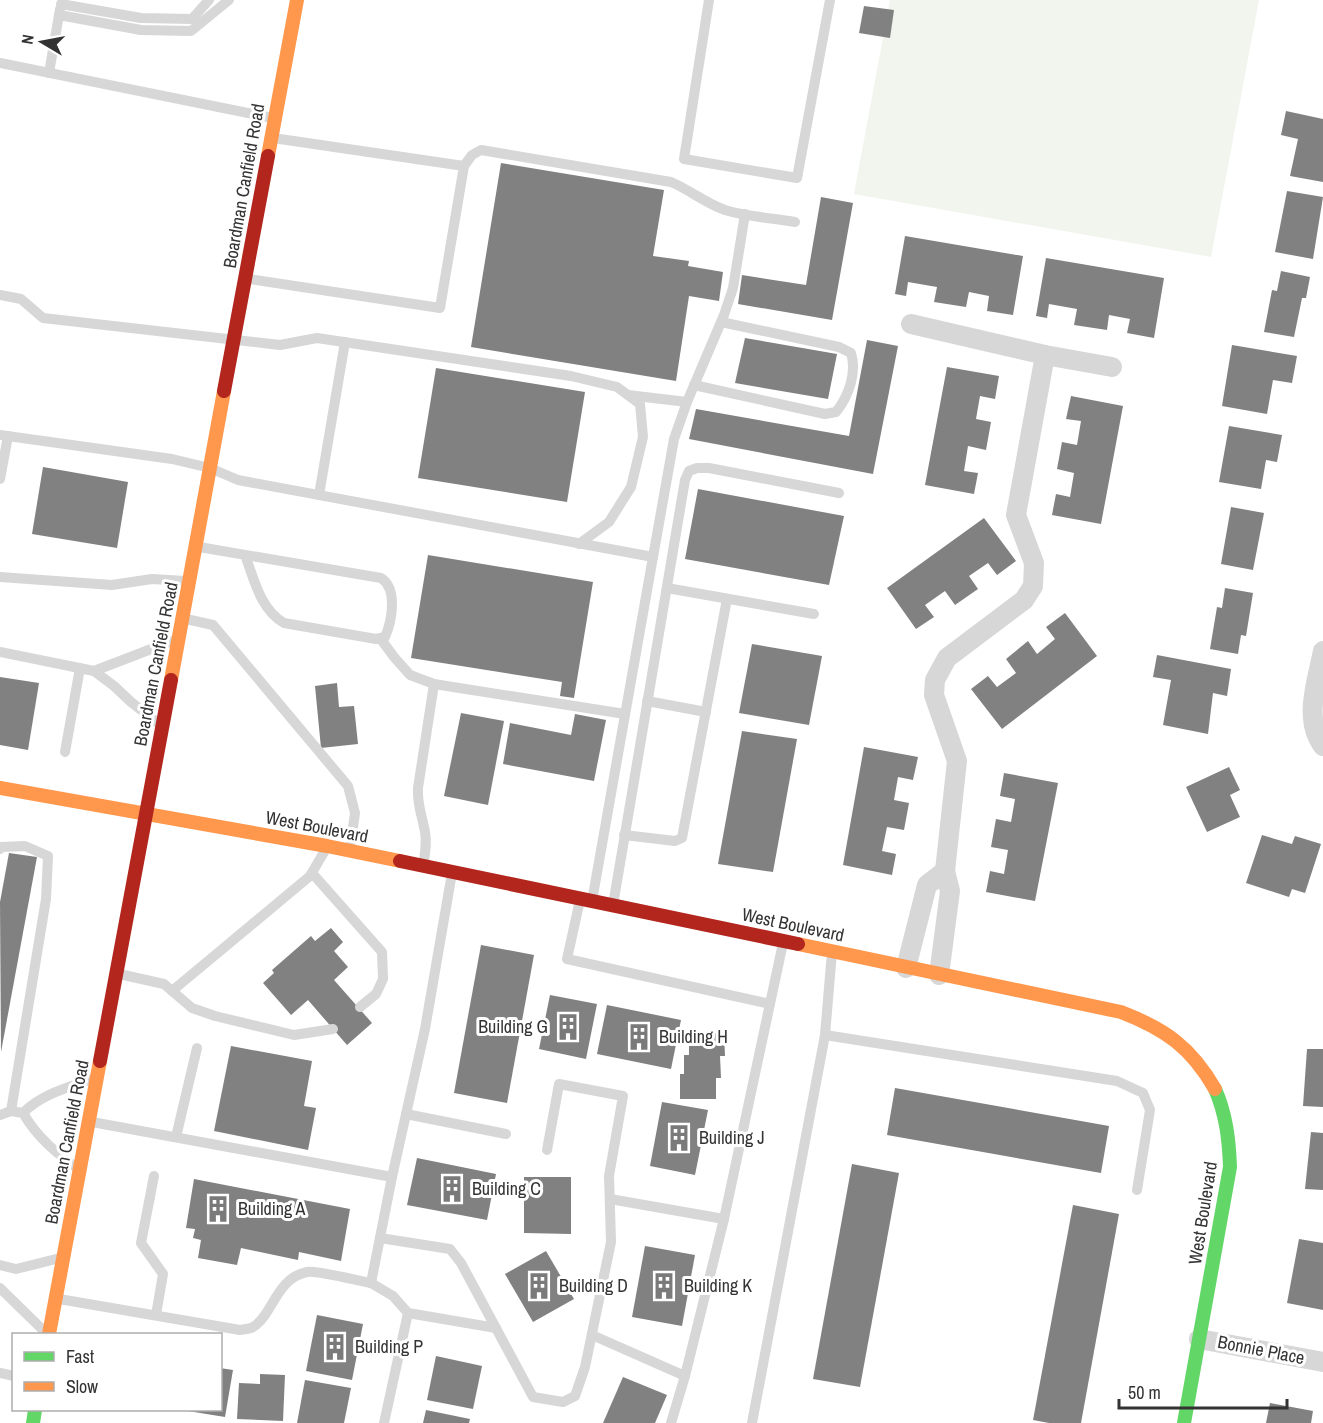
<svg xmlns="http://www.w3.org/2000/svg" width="1323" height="1423" viewBox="0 0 1323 1423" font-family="'Archivo Narrow',sans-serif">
  <rect width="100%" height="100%" fill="#fff"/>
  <path fill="#f1f5ed" d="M890 0H1259L1211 257 854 194Z"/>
  <g fill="#818181">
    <path d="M864 6 894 10 890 38 859 33Z"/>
    <path d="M1286 111 1323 119V182L1290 176 1298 139 1281 135Z"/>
    <path d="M501 163 664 190 653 256 689 261 688 266 723 272 719 301 689 296 676 381 471 347Z"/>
    <path d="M1287 191 1323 197 1313 259 1275 252Z"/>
    <path d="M821 197 853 203 832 320 738 304 742 275 806 285Z"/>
    <path d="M905 236 1023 256 1013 315 987 311 989 296 969 292 966 307 934 302 937 287 908 282 906 296 895 294Z"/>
    <path d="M1046 258 1164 278 1154 338 1127 333 1130 319 1109 315 1107 330 1074 325 1077 309 1049 304 1047 318 1036 316Z"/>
    <path d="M1281 271 1310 277 1306 298H1302L1294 337 1264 332 1272 290 1277 291Z"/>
    <path d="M745 338 837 354 828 399 735 383Z"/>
    <path d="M867 340 898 346 873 474 689 439 696 409 849 436Z"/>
    <path d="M1232 345 1297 356 1292 383 1273 380 1267 414 1222 406Z"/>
    <path d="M947 367 999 376 995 399 980 396 976 419 991 422 986 450 968 446 964 471 978 473 974 494 925 485Z"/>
    <path d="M436 368 585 392 567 502 418 478Z"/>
    <path d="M1071 396 1123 406 1101 524 1052 515 1056 494 1070 497 1074 473 1057 469 1062 442 1077 445 1081 421 1066 419Z"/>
    <path d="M1229 426 1282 435 1277 462 1266 460 1261 489 1219 482Z"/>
    <path d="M43 467 128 482 117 548 32 534Z"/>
    <path d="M698 489 844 516 829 585 685 559Z"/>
    <path d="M1231 507 1264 513 1253 570 1221 564Z"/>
    <path d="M984 518 1016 561 997 575 988 563 969 576 978 589 955 605 945 591 925 605 934 617 916 629 887 588Z"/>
    <path d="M428 555 593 582 574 698 560 696 562 682 411 658Z"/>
    <path d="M1225 588 1253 593 1246 636 1241 635 1238 654 1210 649 1217 607 1222 608Z"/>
    <path d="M1065 613 1097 656 1002 729 971 689 988 676 997 687 1016 673 1006 659 1028 641 1037 654 1055 639 1046 627Z"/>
    <path d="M752 644 822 656 809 725 739 713Z"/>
    <path d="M1157 655 1231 669 1227 696 1213 693 1208 734 1163 725 1171 680 1153 677Z"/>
    <path d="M0 677 39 683 28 750 0 745Z"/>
    <path d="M337 683 339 707 354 706 358 744 321 748 315 686Z"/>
    <path d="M461 713 504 721 488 805 444 796Z"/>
    <path d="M575 714 606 720 594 781 503 764 510 723 571 735Z"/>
    <path d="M742 731 797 739 773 872 718 864Z"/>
    <path d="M864 747 918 757 913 780 898 777 894 800 909 803 904 830 887 827 882 851 896 854 892 875 843 865Z"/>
    <path d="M1229 767 1240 790 1230 795 1240 817 1207 832 1186 787Z"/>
    <path d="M1004 773 1058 783 1035 901 986 892 990 871 1004 874 1008 850 991 847 996 819 1011 822 1015 799 1000 796Z"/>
    <path d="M1262 835 1292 844 1295 836 1321 844 1305 893 1292 889 1289 897 1246 883Z"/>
    <path d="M9 853 37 857 1 1052 0 902Z"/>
    <path d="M331 928 343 942 334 951 348 967 334 980 372 1023 347 1045 308 1000 291 1015 263 983 274 973 272 970 311 936 315 941Z"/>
    <path d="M481 945 534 955 507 1103 454 1093Z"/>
    <path d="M550 995 597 1004 586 1059 539 1049Z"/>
    <path d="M607 1005 681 1020 671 1069 597 1054Z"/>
    <path d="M724 1032 725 1056H720L721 1078H716V1099H680V1074H684V1055H689V1033Z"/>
    <path d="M231 1046 312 1061 304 1106 316 1108 308 1150 214 1131Z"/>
    <path d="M1307 1049H1323V1107L1303 1106Z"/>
    <path d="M895 1088 1109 1126 1101 1173 887 1135Z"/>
    <path d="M662 1102 708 1110 695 1175 650 1166Z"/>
    <path d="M1311 1132 1323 1133V1190L1305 1189Z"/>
    <path d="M417 1158 496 1174 487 1220 407 1205Z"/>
    <path d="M852 1164 899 1173 860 1387 813 1379Z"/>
    <path d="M524 1177H571V1234L524 1233Z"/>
    <path d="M194 1179 350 1209 341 1261 299 1252 298 1260 241 1248 237 1265 198 1258 201 1240 193 1238 195 1229 186 1228Z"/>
    <path d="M1073 1205 1119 1214 1081 1423H1049L1033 1420Z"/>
    <path d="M1299 1239 1323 1243V1310L1287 1303Z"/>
    <path d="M645 1246 695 1255 682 1326 632 1317Z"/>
    <path d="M546 1251 574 1299 533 1322 505 1274Z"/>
    <path d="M317 1315 363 1324 352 1380 306 1371Z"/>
    <path d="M436 1356 482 1366 473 1409 427 1400Z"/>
    <path d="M220 1368 233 1370 225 1417 188 1411 220 1410Z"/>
    <path d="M260 1374 285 1375 283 1421 237 1419 239 1383 260 1384Z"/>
    <path d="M623 1377 667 1395 655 1423H603Z"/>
    <path d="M305 1380 351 1388 344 1423H297Z"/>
    <path d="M1270 1403 1313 1411 1311 1423H1266Z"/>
    <path d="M426 1410 470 1419 469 1423H423Z"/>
  </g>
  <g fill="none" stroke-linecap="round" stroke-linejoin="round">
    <g stroke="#d7d7d7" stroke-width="10">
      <path d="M709 0 684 159 797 178 830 0"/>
      <path d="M61 4 141 18 192 19 209 0"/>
      <path d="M59 15 141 30 191 31 229 0"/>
      <path d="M0 63 273 118"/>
      <path d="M49 73 60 9"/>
      <path d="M464 166 472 155 481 150 671 182C690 190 705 203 725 210 747 217 773 218 795 222"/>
      <path d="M249 279 440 308 464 166 273 138"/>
      <path d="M0 295 21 299 43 318 280 345 317 338 571 376 617 387 640 404 643 437 631 487 609 522 579 544"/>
      <path d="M694 385 825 414 836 412C849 396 857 372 851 353L839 347 721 322"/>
      <path d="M628 395 687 402"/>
      <path d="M0 435 172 459 210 468 238 480 653 557 592 901"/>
      <path d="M0 479 8 436"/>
      <path d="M319 495 345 342"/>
      <path d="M199 547 381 578C398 589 392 621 385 637L376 639 284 623C260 609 254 579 245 555"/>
      <path d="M653 557 674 439 687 402 724 315 733 288 745 214"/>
      <path d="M0 577 112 585 152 579 186 581"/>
      <path d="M667 588 814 614"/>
      <path d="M186 619 213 625 348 786 355 813 350 849"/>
      <path d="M380 638 394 657 410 675 434 684 418 788C417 805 422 815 425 832 427 844 425 854 423 866"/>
      <path d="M0 652 94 671 114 686 131 702 159 724"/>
      <path d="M94 671 172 641"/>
      <path d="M434 684 625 714"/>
      <path d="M647 701 706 712"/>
      <path d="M65 752 80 668"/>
      <path d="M624 835 675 841 682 838 727 599"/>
      <path d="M0 849 1 847 25 846 48 856 46 899 11 1111"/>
      <path d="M312 873 382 952 383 979 376 994 360 1007"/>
      <path d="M580 900 567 959 770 1004"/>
      <path d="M613 905 685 480 689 471 697 468H709L839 493"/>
      <path d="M119 974 164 984 192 1008 215 1016 294 1035 333 1029"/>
      <path d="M172 991 310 876 327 847"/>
      <path d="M825 1035 1117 1081 1143 1093 1150 1110 1137 1190"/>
      <path d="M23 1113C42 1094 67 1088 92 1079"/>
      <path d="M406 1114 506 1134"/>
      <path d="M0 1115 11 1111 23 1113C37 1137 55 1152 77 1168"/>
      <path d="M92 1122 392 1177 425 1029 452 873"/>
      <path d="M176 1137 197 1048"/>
      <path d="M154 1176 141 1243 163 1274 156 1315"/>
      <path d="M610 1199 724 1219 783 943"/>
      <path d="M380 1238 450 1249 461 1263 533 1397 563 1402 575 1396 585 1367 611 1242 609 1176 623 1096 559 1084 547 1150"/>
      <path d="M0 1265 16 1269 60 1258"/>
      <path d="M371 1283 393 1296 408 1313 496 1328"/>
      <path d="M0 1288 45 1332"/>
      <path d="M59 1299 240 1330C244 1329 250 1329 253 1327 273 1315 276 1278 307 1272 316 1270 359 1281 371 1283L392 1177"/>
      <path d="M592 1335 685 1376 724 1219"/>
      <path d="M0 1373 14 1376"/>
      <path d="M384 1423 408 1313"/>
      <path d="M671 1423 685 1376"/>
      <path d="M752 1423 825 1035 832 952"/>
    </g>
    <g stroke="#d7d7d7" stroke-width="20">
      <path d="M911 324 1045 355 1016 515 1034 563 1033 586 1024 600 947 658 935 680 934 695 957 761 945 871 950 891 939 975"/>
      <path d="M1045 355 1112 367"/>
      <path d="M1323 651C1317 682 1303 719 1323 746"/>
      <path d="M906 968 927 885 945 871"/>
      <path d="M1199 1339 1323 1362"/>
    </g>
    <g stroke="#63d668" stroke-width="14">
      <path d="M33 1423 35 1410"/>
      <path d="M1184 1423 1230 1167C1229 1139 1226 1114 1215 1089"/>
    </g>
    <g stroke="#ff974d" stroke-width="14">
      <path d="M268 156 297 0"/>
      <path d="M171 680 224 391"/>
      <path d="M0 788 327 846 400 861"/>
      <path d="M798 944 1121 1012C1165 1029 1191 1047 1215 1089"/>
      <path d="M49 1334 100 1061"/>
    </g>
    <g stroke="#b3261e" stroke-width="14">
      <path d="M224 391 268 156"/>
      <path d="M400 861 798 944"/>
      <path d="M100 1061 171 680"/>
    </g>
  </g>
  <defs>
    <symbol id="building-bare" viewBox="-9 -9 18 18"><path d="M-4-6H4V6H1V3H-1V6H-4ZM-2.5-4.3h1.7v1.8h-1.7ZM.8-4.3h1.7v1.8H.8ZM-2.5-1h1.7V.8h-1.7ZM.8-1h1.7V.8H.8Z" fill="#7a7a7a" stroke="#fff" stroke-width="2.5" paint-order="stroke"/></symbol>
  </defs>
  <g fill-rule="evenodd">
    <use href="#building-bare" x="549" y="1008" width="38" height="38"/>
    <use href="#building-bare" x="620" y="1018" width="38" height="38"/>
    <use href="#building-bare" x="660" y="1119" width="38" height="38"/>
    <use href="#building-bare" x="433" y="1170" width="38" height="38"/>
    <use href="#building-bare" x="199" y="1190" width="38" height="38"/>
    <use href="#building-bare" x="520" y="1267" width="38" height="38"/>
    <use href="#building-bare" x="645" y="1267" width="38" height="38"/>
    <use href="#building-bare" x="316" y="1328" width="38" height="38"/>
  </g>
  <g text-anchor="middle" stroke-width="6" stroke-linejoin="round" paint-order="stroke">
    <g font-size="18" fill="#333" stroke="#fff">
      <text transform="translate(244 186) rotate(-80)" y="6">Boardman Canfield Road</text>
      <text transform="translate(156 664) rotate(-79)" y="6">Boardman Canfield Road</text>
      <text transform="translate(317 827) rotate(11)" y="6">West Boulevard</text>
      <text transform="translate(793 925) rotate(12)" y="6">West Boulevard</text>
      <text transform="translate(67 1142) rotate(-79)" y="6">Boardman Canfield Road</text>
      <text transform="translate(1203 1213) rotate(-81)" y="6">West Boulevard</text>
      <text transform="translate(1261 1350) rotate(11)" y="6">Bonnie Place</text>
    </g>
    <g font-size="18" fill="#333" stroke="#fff" text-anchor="start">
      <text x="548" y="1033" text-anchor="end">Building G</text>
      <text x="659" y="1043">Building H</text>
      <text x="699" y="1144">Building J</text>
      <text x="472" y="1195">Building C</text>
      <text x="238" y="1215">Building A</text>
      <text x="559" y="1292">Building D</text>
      <text x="684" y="1292">Building K</text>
      <text x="355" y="1353">Building P</text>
    </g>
  </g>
  <rect x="12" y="1333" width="210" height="78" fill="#ffffff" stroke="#adadad" stroke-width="1.5"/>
  <rect x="24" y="1352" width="30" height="9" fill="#63d668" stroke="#adadad" stroke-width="1.5"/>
  <text x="66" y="1363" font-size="18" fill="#333333">Fast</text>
  <rect x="24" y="1382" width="30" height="9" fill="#ff974d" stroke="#adadad" stroke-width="1.5"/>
  <text x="66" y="1393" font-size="18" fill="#333333">Slow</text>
  <g transform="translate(42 42) rotate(280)" stroke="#ffffff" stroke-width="4.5" paint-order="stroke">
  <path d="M0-4.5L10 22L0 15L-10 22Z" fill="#333333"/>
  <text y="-9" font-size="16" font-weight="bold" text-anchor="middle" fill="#333333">N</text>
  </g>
  <path d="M1119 1399v9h168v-9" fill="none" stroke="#333333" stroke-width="3"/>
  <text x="1128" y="1399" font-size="18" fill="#333333" stroke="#ffffff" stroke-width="4.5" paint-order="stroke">50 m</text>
</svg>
